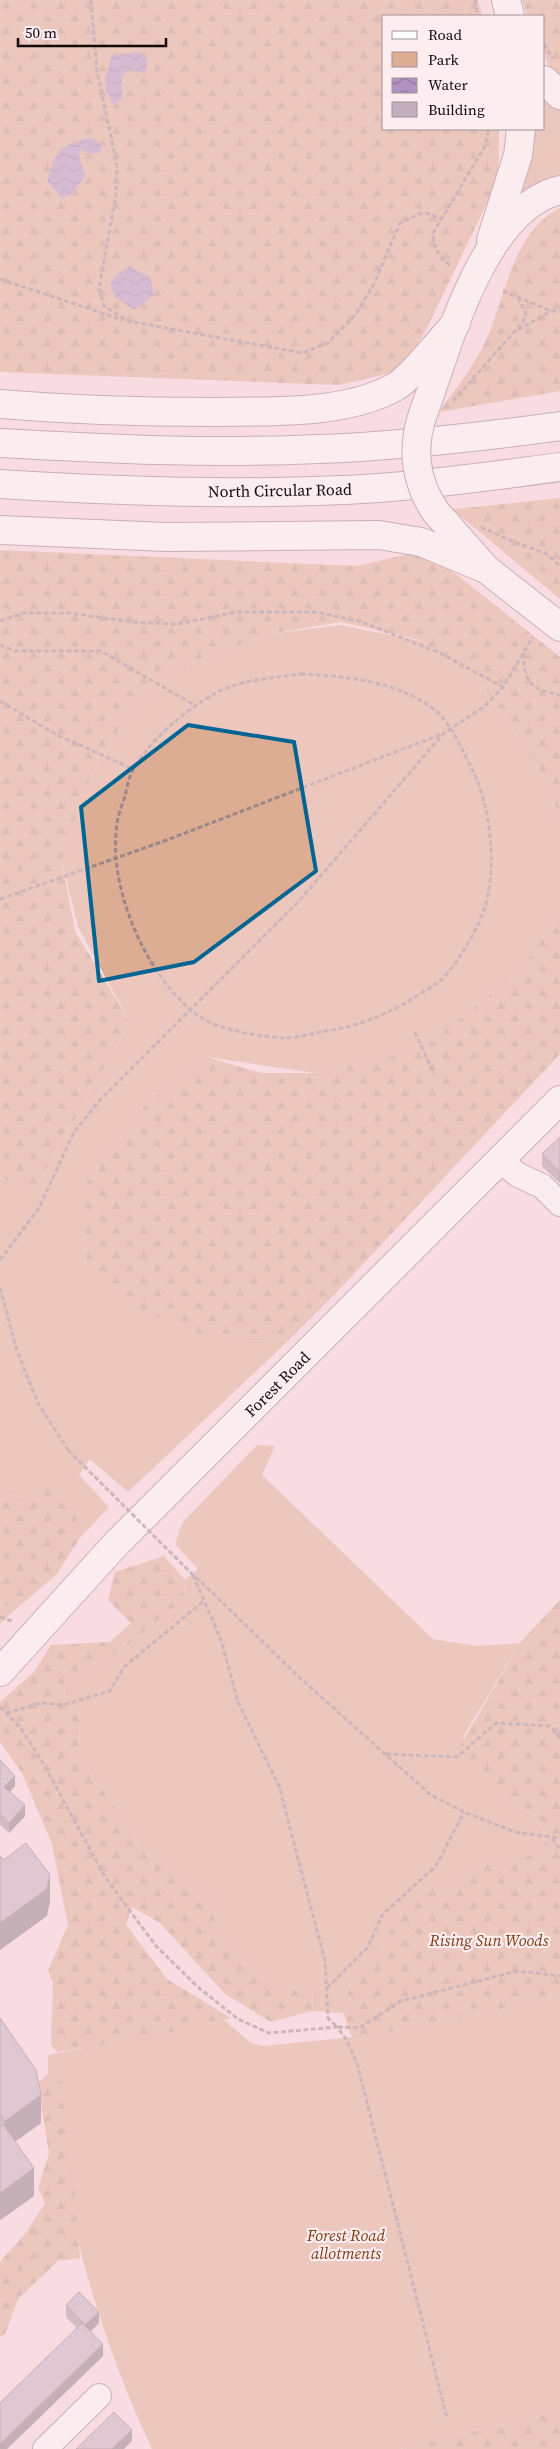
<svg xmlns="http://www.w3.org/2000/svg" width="560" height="2449" viewBox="0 0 560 2449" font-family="'Source Serif 4',serif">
  <defs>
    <pattern id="forest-firs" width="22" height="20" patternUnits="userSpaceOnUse" patternTransform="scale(1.25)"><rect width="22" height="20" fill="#ddad93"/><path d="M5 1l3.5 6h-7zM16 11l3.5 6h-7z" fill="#bd947e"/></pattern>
    <pattern id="water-waves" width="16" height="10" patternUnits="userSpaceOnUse" patternTransform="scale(1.25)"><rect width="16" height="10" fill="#b093c2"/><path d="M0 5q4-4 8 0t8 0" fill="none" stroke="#8e769c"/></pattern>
  </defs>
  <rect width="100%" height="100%" fill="#f8dce2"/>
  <g fill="#ddad93">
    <path d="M544 94 560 107V176L525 193 521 189 534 129H544Z"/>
    <path d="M340 625 421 641 482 684 543 775 560 818V914L520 970 422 1049 315 1073 207 1057 144 1106 83 1188V1230L86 1265 235 1340 288 1341 128 1492 90 1459 79 1475 109 1507 79 1539 72 1496 27 1498 0 1494V1178L35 1189 130 1022 78 927 62 862 88 781 132 710 186 665 269 634Z"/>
    <path d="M257 1445 275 1446 262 1475 433 1639 477 1646 520 1643 463 1737 507 1802 534 1815 546 1836 542 1854 499 1860 474 1868 452 1883 424 1890 396 1920 379 1953 350 1985 343 2013 312 2011 313 1987 277 1990 215 1934 212 1897 143 1851 109 1797 80 1758 79 1716 64 1699 65 1685 108 1661 183 1601 185 1580 198 1569 175 1544 183 1522Z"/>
    <path d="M0 1602 15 1610 0 1624Z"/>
    <path d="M560 1996V2411L400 2449H152C110 2359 80 2265 62 2168 55 2131 47 2092 48 2055L224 2020 251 2043 264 2046 352 2037 353 2040Z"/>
  </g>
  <g fill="url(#forest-firs)">
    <path d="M0 0H478L482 16H384V129H499L498 180 425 332 415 348 391 373 339 385 0 372Z"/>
    <path d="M522 0H560V79C539 60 544 42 544 16H527Z"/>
    <path d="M560 208V391L439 412C453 393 468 373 480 352 506 307 507 235 560 208Z"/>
    <path d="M560 498V599L452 509 465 508Z"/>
    <path d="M0 550 357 566 417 552 444 565 456 574 560 657V818L543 775 482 684 420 640 341 622 269 634 186 665 132 710 88 781 62 862 75 931 130 1022 35 1189 0 1178Z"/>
    <path d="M560 914V1054L335 1294 288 1341 235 1340 187 1331 124 1301 86 1265 83 1230V1188L144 1106 207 1057 261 1073H315L422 1049 520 970Z"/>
    <path d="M47 1483 73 1496 79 1539 57 1574 15 1610 0 1602V1494L27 1498Z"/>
    <path d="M164 1556 185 1580 183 1601 108 1661 65 1685 64 1699 79 1716 80 1758 109 1797 143 1851 212 1897 215 1934 277 1990 313 1987 312 2011 271 2022 225 1994 160 1923 132 1907 126 1925 167 1979 231 2018 160 2035 57 2052 51 2045 53 1983 48 1971 68 1925 52 1844 22 1773 0 1742V1702L34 1672 51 1645 110 1642 131 1623 108 1600 115 1572Z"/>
    <path d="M560 1600V1996L353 2040 343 2013 350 1985 379 1953 396 1920 424 1890 452 1883 474 1868 499 1860 542 1854 546 1836 534 1815 507 1802 478 1780 460 1746 520 1643Z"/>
    <path d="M48 2074 61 2082 75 2195 80 2258 58 2261 18 2299 5 2334 0 2337V2262L25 2234 45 2203 38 2188 49 2154 38 2083Z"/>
    <path d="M560 2411V2449H400Z"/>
  </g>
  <g fill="url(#water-waves)">
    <path d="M140 52 148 61 145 73 127 69 122 79V100L113 104 106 90 105 80 112 55Z"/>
    <path d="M87 138 95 139 102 146 100 153 91 154 79 149 80 161 86 175 73 193 62 198 47 181 53 162 61 148Z"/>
    <path d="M129 267 150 277 154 295 134 310 115 297 110 284 119 272Z"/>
  </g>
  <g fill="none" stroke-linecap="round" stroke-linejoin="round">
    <defs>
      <g id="minor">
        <path d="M500 1160 518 1175 542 1186 560 1204"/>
        <path d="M45 2449 99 2396"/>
      </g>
      <g id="major">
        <path d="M506 0 510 16"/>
        <path d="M544 80 560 95"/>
        <path d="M491 240 518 155 521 129"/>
        <path d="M423 414C448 347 482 209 560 190"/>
        <path d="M435 511 486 569 560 627"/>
        <path d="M0 1672 114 1546 560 1100"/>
      </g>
      <g id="highway">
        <path d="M0 404C71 410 142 412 213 412 269 411 345 415 395 387 411 378 442 338 456 323"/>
        <path d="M0 443C106 449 213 454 318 449 399 446 480 437 560 426"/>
        <path d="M0 484C126 492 253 496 379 488 440 483 500 475 560 467"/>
        <path d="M0 530 167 537 379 535 421 542 486 569"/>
      </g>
    </defs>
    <use href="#minor" stroke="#91797f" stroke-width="26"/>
    <use href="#major" stroke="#91797f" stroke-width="30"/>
    <use href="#highway" stroke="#91797f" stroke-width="30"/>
    <g stroke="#9a878b" stroke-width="3" stroke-dasharray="5 2.5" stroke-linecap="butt">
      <path d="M91 0 97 71 117 165 116 194 99 289 104 306 128 321 302 353 328 343 355 315 373 286 400 223C417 215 423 208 440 219"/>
      <path d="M475 0 478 16"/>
      <path d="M544 44 553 59"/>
      <path d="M450 265C437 256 434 248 433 233L485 146 489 129"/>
      <path d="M0 279 123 320"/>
      <path d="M503 291 551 311H560"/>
      <path d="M518 330 551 311"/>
      <path d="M453 401 523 322 526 314 519 299"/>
      <path d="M481 527 507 539 547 554 560 566"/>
      <path d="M0 621 24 613H70L131 622 177 624 237 612H316L359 621 438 652 503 687"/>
      <path d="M0 645 15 651H101L196 706"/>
      <path d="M524 653C523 683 532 690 560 695"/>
      <path d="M301 674C345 676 394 681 431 707 451 722 459 744 470 765 490 801 497 863 486 903 480 926 459 962 442 979 437 984 429 988 423 992 392 1012 362 1026 326 1031 313 1033 298 1038 285 1038 261 1037 219 1030 200 1017 147 980 107 887 117 824 118 815 122 805 125 796 127 787 129 776 134 768 151 739 187 709 216 693 241 679 274 678 301 674Z"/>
      <path d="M0 701 57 735 133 769"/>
      <path d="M0 899 167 840 442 734"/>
      <path d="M415 1032 434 1074"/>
      <path d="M0 1260 39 1208 74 1132 100 1100 298 902 444 733 484 707 503 687 533 637"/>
      <path d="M0 1288 17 1351 38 1403 68 1450"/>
      <path d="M193 1575 221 1640 238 1702 279 1786 325 1961 328 2018 337 2027 359 2028 401 2001 517 1971 560 1976"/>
      <path d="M196 1577 301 1679 431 1795 464 1812 515 1832 560 1838"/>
      <path d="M0 1617 14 1622"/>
      <path d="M0 1707 20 1727 42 1761 105 1877 156 1946 199 1988 238 2019 269 2033 337 2027 346 2039 357 2063 447 2418"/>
      <path d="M6 1713 41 1703 63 1705 110 1691 124 1667 204 1601"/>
      <path d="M386 1754 457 1757 496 1723 550 1726 560 1738"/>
      <path d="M552 1838 560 1850"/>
      <path d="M327 1988 368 1947 382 1915 436 1866 464 1812"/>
    </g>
    <use href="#minor" stroke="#fff" stroke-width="24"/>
    <use href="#major" stroke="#fff" stroke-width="28"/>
    <use href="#highway" stroke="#fff" stroke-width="28"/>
    <defs>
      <path id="major-bridge" d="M423 414C411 449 415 480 435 511"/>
    </defs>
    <use href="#major-bridge" stroke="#91797f" stroke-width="30" stroke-linecap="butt"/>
    <path stroke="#9a878b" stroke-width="3" stroke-dasharray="5 2.5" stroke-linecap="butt" d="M68 1450 193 1575"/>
    <use href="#major-bridge" stroke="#fff" stroke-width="28"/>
  </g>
  <g fill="#a996a3">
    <path d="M560 1137V1181L559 1183 542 1166V1154Z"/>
    <path d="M0 1760 15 1786 10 1792 25 1816 9 1833 0 1825Z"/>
    <path d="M0 2018 41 2123 15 2142 34 2196 0 2220Z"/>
    <path d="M66 2305 99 2323 90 2332 103 2356 7 2449H0L77 2328 66 2317Z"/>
  </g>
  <g fill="#897a85">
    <path d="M560 1170V1181L559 1183V1171Z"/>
    <path d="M15 1776V1786L4 1797V1787Z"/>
    <path d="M25 1805V1816L9 1833V1823Z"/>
    <path d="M50 1875V1902L47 1916 0 1950V1923Z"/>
    <path d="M41 2095V2123L5 2149V2121Z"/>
    <path d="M34 2168V2196L0 2220V2193Z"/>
    <path d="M99 2312V2323L85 2337V2325Z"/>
    <path d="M103 2344V2356L7 2449H0V2444Z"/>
    <path d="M132 2430V2441L124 2449H112Z"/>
  </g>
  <g fill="#c4afbe" stroke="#897a85">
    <path d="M560 1137V1170L559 1171 542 1154Z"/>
    <path d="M0 1760 15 1776 4 1787 25 1805 9 1823 0 1814Z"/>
    <path d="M26 1843 50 1875 47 1889 0 1923V1856L4 1860Z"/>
    <path d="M0 2018 36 2070 41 2095 5 2121 0 2114Z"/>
    <path d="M3 2124 34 2168 0 2193V2127Z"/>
    <path d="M79 2292 99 2312 85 2325 66 2305Z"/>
    <path d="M82 2323 103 2344 0 2444V2403Z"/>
    <path d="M114 2412 132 2430 112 2449H76Z"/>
  </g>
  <path d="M0 0H560V2449H0ZM188 725 294 742 316 871 194 962 99 981 81 807Z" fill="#f8dce2" fill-opacity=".55" fill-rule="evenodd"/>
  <path fill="none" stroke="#006593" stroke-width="4" stroke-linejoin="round" d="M188 725 294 742 316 871 194 962 99 981 81 807Z"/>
  <g text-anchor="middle" stroke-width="4.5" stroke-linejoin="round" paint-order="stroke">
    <g font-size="16" fill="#120a0c" stroke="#fdecf0">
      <text transform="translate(280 490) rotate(-1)" y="6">North Circular Road</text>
      <text transform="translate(277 1384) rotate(-45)" y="6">Forest Road</text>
    </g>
    <g font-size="16" font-style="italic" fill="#7d3d0f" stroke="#fdecf0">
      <text x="489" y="1946">Rising Sun Woods</text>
      <text x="346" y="2241">Forest Road<tspan x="346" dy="18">allotments</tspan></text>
    </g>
  </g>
  <rect x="382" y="15" width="162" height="115" fill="#fdecf0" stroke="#9f9295"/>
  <rect x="392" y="31" width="25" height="8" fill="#ffffff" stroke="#9f9295"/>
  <text x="428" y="40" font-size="15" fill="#120a0c">Road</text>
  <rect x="392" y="52" width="25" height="15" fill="#ddad93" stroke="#9f9295"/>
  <text x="428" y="65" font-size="15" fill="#120a0c">Park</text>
  <rect x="392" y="78" width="25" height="15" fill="url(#water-waves)" stroke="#9f9295"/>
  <text x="428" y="90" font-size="15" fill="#120a0c">Water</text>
  <rect x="392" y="102" width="25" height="15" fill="#c4afbe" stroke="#9f9295"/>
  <text x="428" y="115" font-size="15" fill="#120a0c">Building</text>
  <path d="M18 38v8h148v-8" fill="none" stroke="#120a0c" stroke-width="2.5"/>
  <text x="25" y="38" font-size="15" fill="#120a0c" stroke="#fdecf0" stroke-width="4" paint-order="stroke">50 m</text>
</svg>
